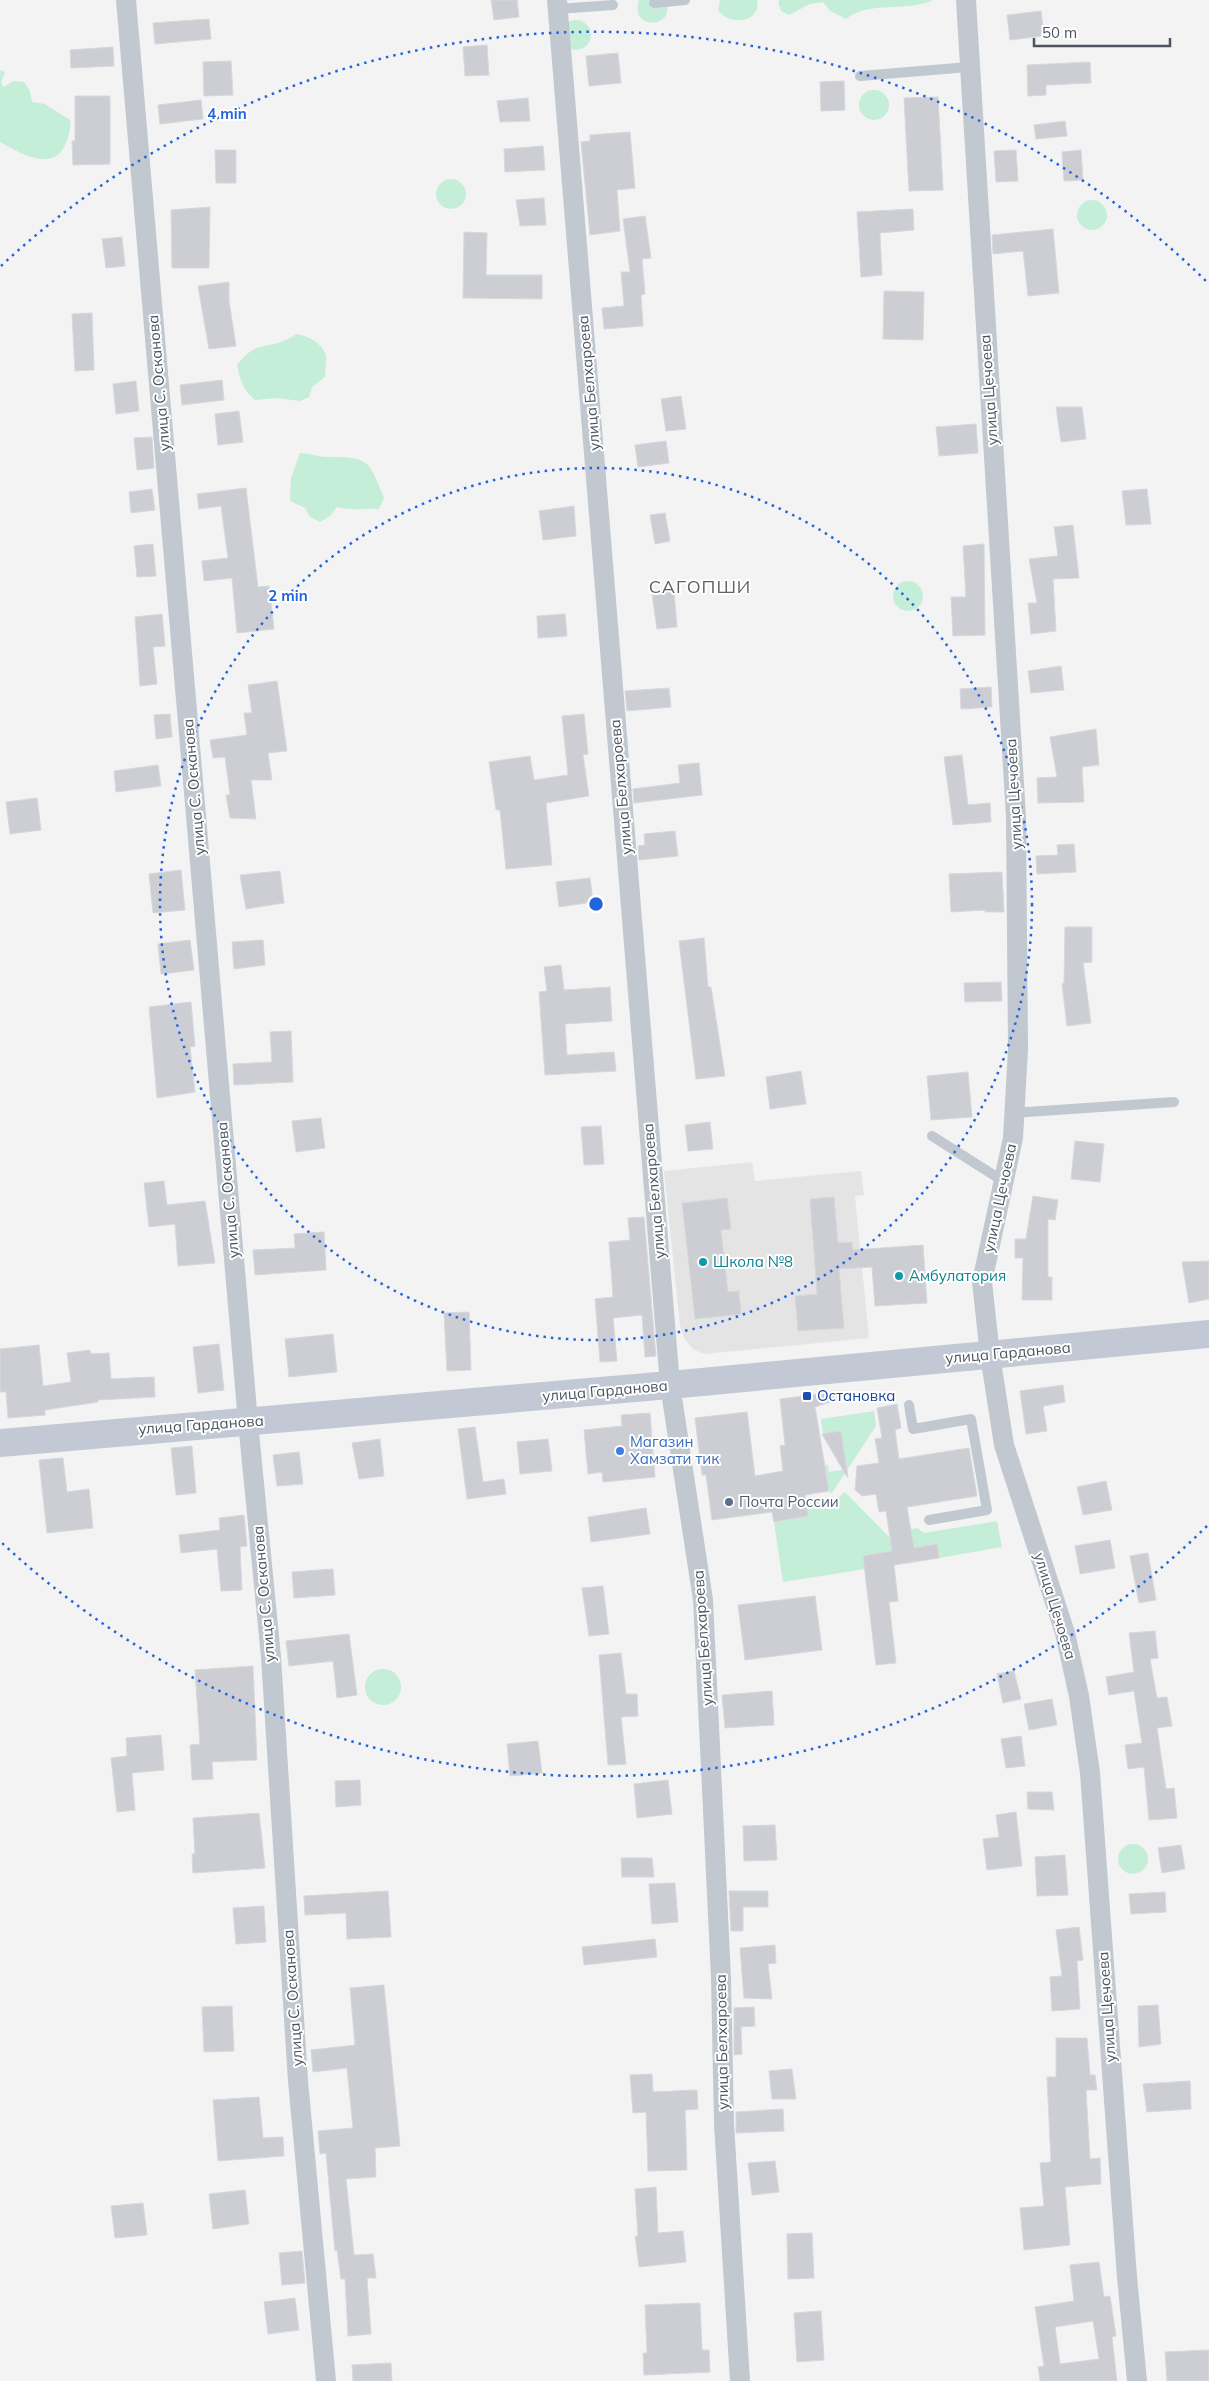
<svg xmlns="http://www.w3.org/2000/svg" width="1209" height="2381" viewBox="0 0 1209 2381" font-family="Mulish,sans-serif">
  <rect width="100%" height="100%" fill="#f4f3f3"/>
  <path fill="#e5e4e4" d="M752 1162 755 1181 861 1171 864 1195 855 1196 869 1338 704 1354 693 1349 684 1338 680 1325 664 1171Z"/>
  <g fill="#c5eed8">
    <path d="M639 0H665C679 28 628 32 639 0Z"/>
    <path d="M720 0H757C762 21 731 28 718 10Z"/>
    <path d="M780 0H933C906 13 870 0 846 19L830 11 823 2 810 4 789 15 781 11 778 2Z"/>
    <circle cx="576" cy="35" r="15"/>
    <path d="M0 70 5 72 1 83 4 87 13 81 24 82 30 91 32 102 45 104 70 120C71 129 69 135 66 143 54 174 20 153 0 142Z"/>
    <circle cx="874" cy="105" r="15"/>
    <circle cx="451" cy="194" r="15"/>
    <circle cx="1092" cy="215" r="15"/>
    <path d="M297 334C308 336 322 343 326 355 327 361 325 371 325 377L312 387 309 397 300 401 277 398 255 400C243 390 240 380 237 365 252 346 257 348 278 343 284 341 291 337 297 334Z"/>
    <path d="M300 453C309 453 318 457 328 457 369 457 369 460 384 498L379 509C364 508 351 511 337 507L330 516 320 522 310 517 305 508 290 501 291 478Z"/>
    <circle cx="908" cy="596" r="15"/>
    <path d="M874 1411 876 1426 832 1493H830L825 1465H828L829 1472 847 1469 841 1431 823 1434 821 1419Z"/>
    <path d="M845 1492 894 1542 896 1551 865 1569 783 1582 774 1522 807 1516 806 1504 837 1499Z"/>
    <path d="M997 1521 1002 1547 939 1558 937 1544 904 1549 907 1530 917 1528 924 1533Z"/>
    <circle cx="383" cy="1687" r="18"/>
    <circle cx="1133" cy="1859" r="15"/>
  </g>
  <g fill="#cdced4" stroke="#d7d8dd" fill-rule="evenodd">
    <path d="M491 0H517L519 17 494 20Z"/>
    <path d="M1041 11 1044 36 1010 40 1007 15Z"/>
    <path d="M209 19 211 39 155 44 153 23Z"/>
    <path d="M487 45 489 75 465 76 463 47Z"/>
    <path d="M113 47 114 66 71 68 70 50Z"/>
    <path d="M618 53 621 83 589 86 586 56Z"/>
    <path d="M231 61 233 95 204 96 203 62Z"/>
    <path d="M1090 62 1091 83 1046 85V95L1028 96 1027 65Z"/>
    <path d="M844 81 845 110 821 111 820 82Z"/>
    <path d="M75 96H110V164L73 165 72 141H75Z"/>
    <path d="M938 97 943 190 909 191 904 98Z"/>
    <path d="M528 98 530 121 500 122 497 101Z"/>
    <path d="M201 100 203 119 160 124 158 105Z"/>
    <path d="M1065 121 1067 136 1036 139 1034 125Z"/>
    <path d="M630 132 635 188 617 190 620 231 590 235 581 142 590 141V135Z"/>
    <path d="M543 146 545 170 505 172 504 149Z"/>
    <path d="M215 150H236V183H216Z"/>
    <path d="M1016 150 1018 181 996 182 994 151Z"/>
    <path d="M1081 150 1083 180 1064 181 1062 152Z"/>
    <path d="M544 198 546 225 520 226 516 200Z"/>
    <path d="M210 207 209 268H172L171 210Z"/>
    <path d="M913 209 914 230 880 233 882 275 861 277 857 212Z"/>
    <path d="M645 216 651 258 642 259 645 294 641 295 643 326 604 329 602 308 624 306 621 272H630L623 219Z"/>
    <path d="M1053 229 1059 293 1028 296 1023 251 993 254 992 235Z"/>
    <path d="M464 232 487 233 486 275H542V299L463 298Z"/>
    <path d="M122 237 125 266 106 268 102 239Z"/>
    <path d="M229 282V301L236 346 209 349 198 286Z"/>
    <path d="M884 291 924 292 923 340 883 339Z"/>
    <path d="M92 313 94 370 75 371 72 314Z"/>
    <path d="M222 380 224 400 182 405 180 385Z"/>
    <path d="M136 381 139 411 116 414 113 384Z"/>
    <path d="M681 396 686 429 666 431 661 399Z"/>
    <path d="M1056 407H1082L1086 439 1061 442Z"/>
    <path d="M239 411 243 442 218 445 215 414Z"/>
    <path d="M976 424 978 453 939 456 936 427Z"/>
    <path d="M152 437 154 468 137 470 134 438Z"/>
    <path d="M666 441 669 463 638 467 635 445Z"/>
    <path d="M246 488 258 587 269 586 274 629 237 633 232 578 204 581 202 561 228 558 221 506 199 509 197 494Z"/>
    <path d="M152 489 155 510 131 513 129 492Z"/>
    <path d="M1147 489 1151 524 1126 525 1122 491Z"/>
    <path d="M574 506 576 536 543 540 539 511Z"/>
    <path d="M665 513 670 541 655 544 650 515Z"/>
    <path d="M1073 525 1079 578 1053 579 1056 631 1031 634 1028 603H1037L1029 559 1058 556 1054 527Z"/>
    <path d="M153 544 156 576 137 577 134 546Z"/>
    <path d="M984 544 985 635 953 636 951 597H966L963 546Z"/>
    <path d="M674 591 677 627 657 629 652 594Z"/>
    <path d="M162 614 165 646 153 647 157 684 140 686 135 617Z"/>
    <path d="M565 614 567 636 538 638 537 616Z"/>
    <path d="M1061 666 1064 690 1031 693 1028 671Z"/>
    <path d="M277 681 287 751 268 753 272 780H251L256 819 230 818 226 795H230L225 757 213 758 210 740 247 735 244 713H252L248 685Z"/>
    <path d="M991 687 992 707 961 709 960 689Z"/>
    <path d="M669 688 671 707 627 711 625 691Z"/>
    <path d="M170 714 172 737 156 739 154 715Z"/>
    <path d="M584 714 588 754 583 755 589 796 546 803 552 865 506 869 500 810H496L489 762 530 756 534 780 568 775 562 716Z"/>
    <path d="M1096 729 1099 765 1082 767 1084 802 1038 803 1037 778 1057 777 1050 737Z"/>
    <path d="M962 755 968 805 990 803 991 822 953 825 944 757Z"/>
    <path d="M699 763 702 795 634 803 633 789 680 783 678 765Z"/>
    <path d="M158 765 161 786 116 792 114 771Z"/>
    <path d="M37 798 41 830 10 834 6 802Z"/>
    <path d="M675 831 678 856 639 860 638 846 645 845 644 834Z"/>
    <path d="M1074 844 1076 872 1037 874 1036 856 1058 855 1057 845Z"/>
    <path d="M181 870 185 910 153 913 149 874Z"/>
    <path d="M280 871 284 903 246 909 240 875Z"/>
    <path d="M1002 872 1004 912H985V910L951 912 949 874Z"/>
    <path d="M590 878 593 902 559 907 556 882Z"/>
    <path d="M1065 927H1092V962L1083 963 1091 1023 1067 1026 1062 984 1064 983Z"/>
    <path d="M704 938 708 987H711L725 1076 696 1079 679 941Z"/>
    <path d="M190 940 194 970 161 974 158 944Z"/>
    <path d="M263 940 265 965 234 969 232 942Z"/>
    <path d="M561 965 564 990 610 987 612 1021 565 1024 567 1055 614 1052 616 1071 545 1075 539 992 547 991 544 967Z"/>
    <path d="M1001 982 1002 1001 965 1002 964 983Z"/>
    <path d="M191 1002 195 1046 190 1047 195 1092 157 1098 149 1007Z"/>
    <path d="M291 1031 293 1082 234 1085 233 1064 272 1062 270 1032Z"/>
    <path d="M801 1071 806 1104 770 1109 766 1077Z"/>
    <path d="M968 1072 972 1117 931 1120 927 1076Z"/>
    <path d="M321 1118 325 1148 296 1152 292 1121Z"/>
    <path d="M710 1122 713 1149 688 1151 685 1125Z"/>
    <path d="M601 1126 604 1164 584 1165 581 1127Z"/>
    <path d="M1075 1141 1104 1144 1100 1182 1071 1179Z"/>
    <path d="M164 1181 167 1205 205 1201 215 1263 178 1266 175 1224 149 1227 144 1183Z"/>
    <path d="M1033 1196 1058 1200 1055 1220 1048 1219V1277H1052V1300H1022L1023 1258H1015V1239H1026Z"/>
    <path d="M834 1197 838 1243 852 1242 853 1250 923 1245 927 1303 875 1306 872 1267 839 1269 844 1328 798 1331 795 1296 817 1294 810 1199Z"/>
    <path d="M727 1198 731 1229 721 1230 728 1292 739 1291 741 1314 695 1319 682 1203Z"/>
    <path d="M644 1217 656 1356 645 1357 642 1315 613 1318 617 1361 600 1362 595 1299 613 1297 609 1242 630 1240 628 1218Z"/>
    <path d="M324 1232 326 1270 255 1275 253 1250 295 1248 294 1234Z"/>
    <path d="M1209 1261V1299L1189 1303 1182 1262Z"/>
    <path d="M469 1312 471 1370 447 1371 444 1313Z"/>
    <path d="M333 1334 337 1372 289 1377 285 1339Z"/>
    <path d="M219 1344 224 1390 198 1393 193 1347Z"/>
    <path d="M39 1345 43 1386 71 1382 67 1353 90 1350 91 1354 109 1353 111 1379 154 1377 155 1397 98 1400V1402L45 1410V1415L8 1418 6 1392H0V1349Z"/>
    <path d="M1063 1385 1065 1402 1043 1406 1047 1431 1026 1434 1020 1391Z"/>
    <path d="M841 1391 842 1398 815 1407 829 1491 805 1495 808 1516 774 1522 772 1512 712 1520 706 1475H702L695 1418 747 1412 755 1476 783 1471 780 1446 785 1445 780 1399Z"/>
    <path d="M897 1404 901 1428 895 1430 899 1459 969 1448 977 1496 907 1507 914 1548 937 1544 939 1558 894 1565 898 1601 889 1602 896 1663 876 1665 863 1556 892 1551 886 1511 879 1512 876 1494 862 1496 855 1490 857 1466 879 1463 875 1439 882 1438 877 1408Z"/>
    <path d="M650 1413 655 1477 603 1482 602 1472 588 1474 584 1430 622 1426 621 1415Z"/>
    <path d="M475 1427 483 1482 504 1479 506 1494 467 1499 458 1429Z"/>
    <path d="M841 1431 848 1477H847L822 1434Z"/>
    <path d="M380 1439 384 1476 359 1479 352 1443Z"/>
    <path d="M548 1439 552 1471 520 1474 517 1442Z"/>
    <path d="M192 1446 196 1493 176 1495 171 1448Z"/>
    <path d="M299 1452 303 1484 277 1486 273 1455Z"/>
    <path d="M63 1458 67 1492 89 1489 93 1528 47 1533 39 1460Z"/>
    <path d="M1106 1481 1112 1510 1083 1515 1077 1487Z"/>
    <path d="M646 1508 650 1534 591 1542 588 1517Z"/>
    <path d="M244 1515 247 1546 240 1547 242 1590 221 1591 217 1549 181 1553 179 1535 220 1530 219 1518Z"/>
    <path d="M1110 1540 1115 1568 1080 1574 1075 1546Z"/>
    <path d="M1148 1553 1156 1600 1139 1603 1130 1556Z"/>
    <path d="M333 1569 335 1595 294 1598 292 1572Z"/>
    <path d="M603 1586 609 1634 589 1636 582 1588Z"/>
    <path d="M815 1596 822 1650 745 1660 738 1605Z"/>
    <path d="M1155 1631 1158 1658 1150 1659 1157 1698 1167 1697 1172 1726 1157 1728 1166 1789 1174 1788 1177 1818 1149 1820 1144 1767 1128 1769 1125 1745 1142 1743 1134 1691 1109 1695 1106 1677 1134 1672 1129 1633Z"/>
    <path d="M349 1634 357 1695 337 1698 333 1661 289 1666 286 1641Z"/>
    <path d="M621 1653 626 1694H637L638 1716 621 1717 626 1764 608 1765 599 1655Z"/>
    <path d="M253 1666 257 1760 212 1762 213 1779 192 1780 190 1745 200 1744 195 1670Z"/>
    <path d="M1014 1671 1021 1699 1003 1703 997 1674Z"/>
    <path d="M772 1691 774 1725 725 1728 722 1695Z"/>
    <path d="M1052 1699 1057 1725 1029 1730 1024 1704Z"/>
    <path d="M161 1735 164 1770 132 1773 135 1810 117 1812 111 1758 127 1756 126 1738Z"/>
    <path d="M1021 1736 1025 1766 1006 1768 1001 1739Z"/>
    <path d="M538 1741 542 1773 510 1776 507 1744Z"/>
    <path d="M360 1780 361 1805 336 1807 335 1781Z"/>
    <path d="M668 1780 672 1814 637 1818 634 1784Z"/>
    <path d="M1027 1792H1052L1054 1810 1028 1809Z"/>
    <path d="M1016 1812 1022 1866 987 1870 983 1839 999 1837 996 1815Z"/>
    <path d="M259 1813 265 1868 193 1873 192 1854H195L193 1818Z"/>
    <path d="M775 1825 777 1860 744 1861 743 1826Z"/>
    <path d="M1181 1845 1185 1869 1162 1873 1158 1848Z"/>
    <path d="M1065 1855 1068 1895 1037 1896 1035 1857Z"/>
    <path d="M621 1858H652L654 1877H622Z"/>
    <path d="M675 1883 678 1922 652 1924 649 1884Z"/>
    <path d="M388 1891 391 1937 347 1939 346 1913 305 1915 304 1896Z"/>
    <path d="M729 1891H768V1907H743V1931H731Z"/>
    <path d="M1165 1892 1166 1912 1131 1914 1129 1894Z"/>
    <path d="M264 1906 266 1942 236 1944 233 1908Z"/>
    <path d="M1079 1927 1083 1960 1077 1961 1080 2009 1052 2011 1050 1977 1062 1976 1056 1930Z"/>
    <path d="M655 1939 657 1957 584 1965 582 1947Z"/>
    <path d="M775 1945 776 1963 768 1964 772 1999 744 1998 740 1948Z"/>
    <path d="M384 1985 400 2146 375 2148 376 2177 346 2179 354 2255 373 2254 376 2278H367L371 2334 348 2336 345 2279H341L337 2250 335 2251 326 2153 320 2154 318 2131 353 2128 347 2068 313 2072 311 2050 355 2045 350 1988Z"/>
    <path d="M1158 2005 1161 2044 1139 2047 1138 2006Z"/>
    <path d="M232 2006 234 2051 204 2052 202 2007Z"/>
    <path d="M754 2007 755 2026 741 2027 742 2054 734 2055V2008Z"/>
    <path d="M1056 2038H1087L1090 2075H1095L1097 2090H1086L1090 2159 1100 2158 1101 2184 1065 2187 1070 2245 1024 2250 1020 2208 1044 2206 1040 2163 1051 2162 1047 2077H1056Z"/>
    <path d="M792 2069 796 2099H772L769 2071Z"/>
    <path d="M652 2074 653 2092 697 2090 698 2109 685 2110 687 2170 648 2171 646 2112 633 2113 630 2075Z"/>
    <path d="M1190 2081 1191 2109 1147 2112 1143 2084Z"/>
    <path d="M259 2097 263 2138 283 2137 284 2156 218 2161 213 2100Z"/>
    <path d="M783 2109 784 2131 736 2133V2112Z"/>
    <path d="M775 2161 779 2192 752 2195 748 2163Z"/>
    <path d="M656 2187 658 2233 683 2231 686 2262 639 2267 635 2236H638L635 2189Z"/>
    <path d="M245 2190 249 2224 213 2229 209 2194Z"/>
    <path d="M143 2203 147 2235 115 2238 111 2206Z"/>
    <path d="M812 2233 814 2278 788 2279 787 2234Z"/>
    <path d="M302 2251 305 2283 282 2285 279 2253Z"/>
    <path d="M1099 2262 1104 2297 1110 2296 1116 2336 1112 2337 1117 2381H1040L1038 2367 1044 2366 1035 2307 1074 2301 1070 2265ZM1093 2321 1099 2359 1060 2364 1055 2327Z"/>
    <path d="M295 2298 299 2330 268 2334 264 2302Z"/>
    <path d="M700 2303 702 2350H709L710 2372 644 2375 643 2353H647L645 2305Z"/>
    <path d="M821 2311 824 2360 797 2362 794 2313Z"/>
    <path d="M1209 2350V2381H1167L1165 2352Z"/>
    <path d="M391 2363 392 2381H353L352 2365Z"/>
  </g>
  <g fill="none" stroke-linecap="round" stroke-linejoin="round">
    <g stroke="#c1c8d0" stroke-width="10">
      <path d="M654 3 685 0"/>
      <path d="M558 9 613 5"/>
      <path d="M860 76 969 67"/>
      <path d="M1014 1113 1174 1102"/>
      <path d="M932 1136 1003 1181"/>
      <path d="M909 1405 913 1429 971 1419 987 1510 929 1520"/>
    </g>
    <g stroke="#c1c8d0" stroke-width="20">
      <path d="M126 0 248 1422 271 1657 298 2081 326 2381"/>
      <path d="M557 0 670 1385 703 1600 721 1978 724 2124 740 2381"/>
      <path d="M966 0 1016 816 1018 1049 1013 1138 982 1282 990 1355 1004 1445 1065 1633 1079 1696 1090 1773 1127 2277 1137 2381"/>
    </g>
    <path stroke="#c2c9d4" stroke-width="28" d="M0 1443 670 1385 1209 1334"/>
  </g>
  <g fill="none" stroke="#2565dc" stroke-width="2.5" stroke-dasharray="2.5 5">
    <circle cx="596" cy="904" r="436"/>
    <path d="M1207 1526A872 872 0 0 1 1 1542M1 266A872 872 0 0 1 1207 282"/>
  </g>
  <g fill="#0f9aa8" stroke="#fff" stroke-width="2">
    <circle cx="703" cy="1262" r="5"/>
    <circle cx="899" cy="1276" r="5"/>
  </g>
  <rect fill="#1a4fb4" stroke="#fff" stroke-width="2" x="802" y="1391" width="10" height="10" rx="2.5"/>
  <circle fill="#3f7fe0" stroke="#fff" stroke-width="2" cx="620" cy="1451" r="5"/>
  <circle fill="#5c6f8a" stroke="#fff" stroke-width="2" cx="729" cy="1502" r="5"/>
  <g text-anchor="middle" stroke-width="4" stroke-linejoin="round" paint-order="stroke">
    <g font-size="15" fill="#4b545f" stroke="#fff">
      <text transform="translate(159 383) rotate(-95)" y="5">улица С. Осканова</text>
      <text transform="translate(589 383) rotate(-95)" y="5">улица Белхароева</text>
      <text transform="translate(989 390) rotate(-94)" y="5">улица Цечоева</text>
      <text transform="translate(194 787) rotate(-95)" y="5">улица С. Осканова</text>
      <text transform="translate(621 787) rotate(-95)" y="5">улица Белхароева</text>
      <text transform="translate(1014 794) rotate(-93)" y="5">улица Цечоева</text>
      <text transform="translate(228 1190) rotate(-95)" y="5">улица С. Осканова</text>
      <text transform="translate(654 1191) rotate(-95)" y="5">улица Белхароева</text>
      <text transform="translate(1000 1198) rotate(-78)" y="5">улица Цечоева</text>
      <text transform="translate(1008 1353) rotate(-5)" y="5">улица Гарданова</text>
      <text transform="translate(605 1391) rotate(-5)" y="5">улица Гарданова</text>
      <text transform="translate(201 1425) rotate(-4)" y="5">улица Гарданова</text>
      <text transform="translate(264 1594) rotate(-95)" y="5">улица С. Осканова</text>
      <text transform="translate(1055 1606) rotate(73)" y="5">улица Цечоева</text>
      <text transform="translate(703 1638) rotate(-94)" y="5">улица Белхароева</text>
      <text transform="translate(293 1998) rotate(-94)" y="5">улица С. Осканова</text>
      <text transform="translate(1107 2007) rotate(-94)" y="5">улица Цечоева</text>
      <text transform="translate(722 2042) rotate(-91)" y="5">улица Белхароева</text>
    </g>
    <g font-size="15" fill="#0d838f" stroke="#fff" text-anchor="start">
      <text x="713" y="1267">Школа №8</text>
      <text x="909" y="1281">Амбулатория</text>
    </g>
    <g font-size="15" fill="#164399" stroke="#fff" text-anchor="start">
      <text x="817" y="1401">Остановка</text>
    </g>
    <g font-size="15" fill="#366cbe" stroke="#fff" text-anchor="start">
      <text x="630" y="1447">Магазин<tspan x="630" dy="17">Хамзати тик</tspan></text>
    </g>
    <g font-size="15" fill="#4e5e75" stroke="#fff" text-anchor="start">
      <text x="739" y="1507">Почта России</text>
    </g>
    <g font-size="18" letter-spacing="1" fill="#5f6267" stroke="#fff">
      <text x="700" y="593">САГОПШИ</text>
    </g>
  </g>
  <circle cx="596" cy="904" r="8" fill="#2565dc" stroke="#fff" stroke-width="2.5"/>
  <g font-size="15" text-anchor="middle" font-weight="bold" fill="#2565dc" stroke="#fff" stroke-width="4" stroke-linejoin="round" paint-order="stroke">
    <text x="227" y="119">4 min</text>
    <text x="288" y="601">2 min</text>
  </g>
  <path d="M1034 38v8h136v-8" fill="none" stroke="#4b545f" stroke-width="2.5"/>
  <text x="1042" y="38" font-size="15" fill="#4b545f" stroke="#ffffff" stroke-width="4" paint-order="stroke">50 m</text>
</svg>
